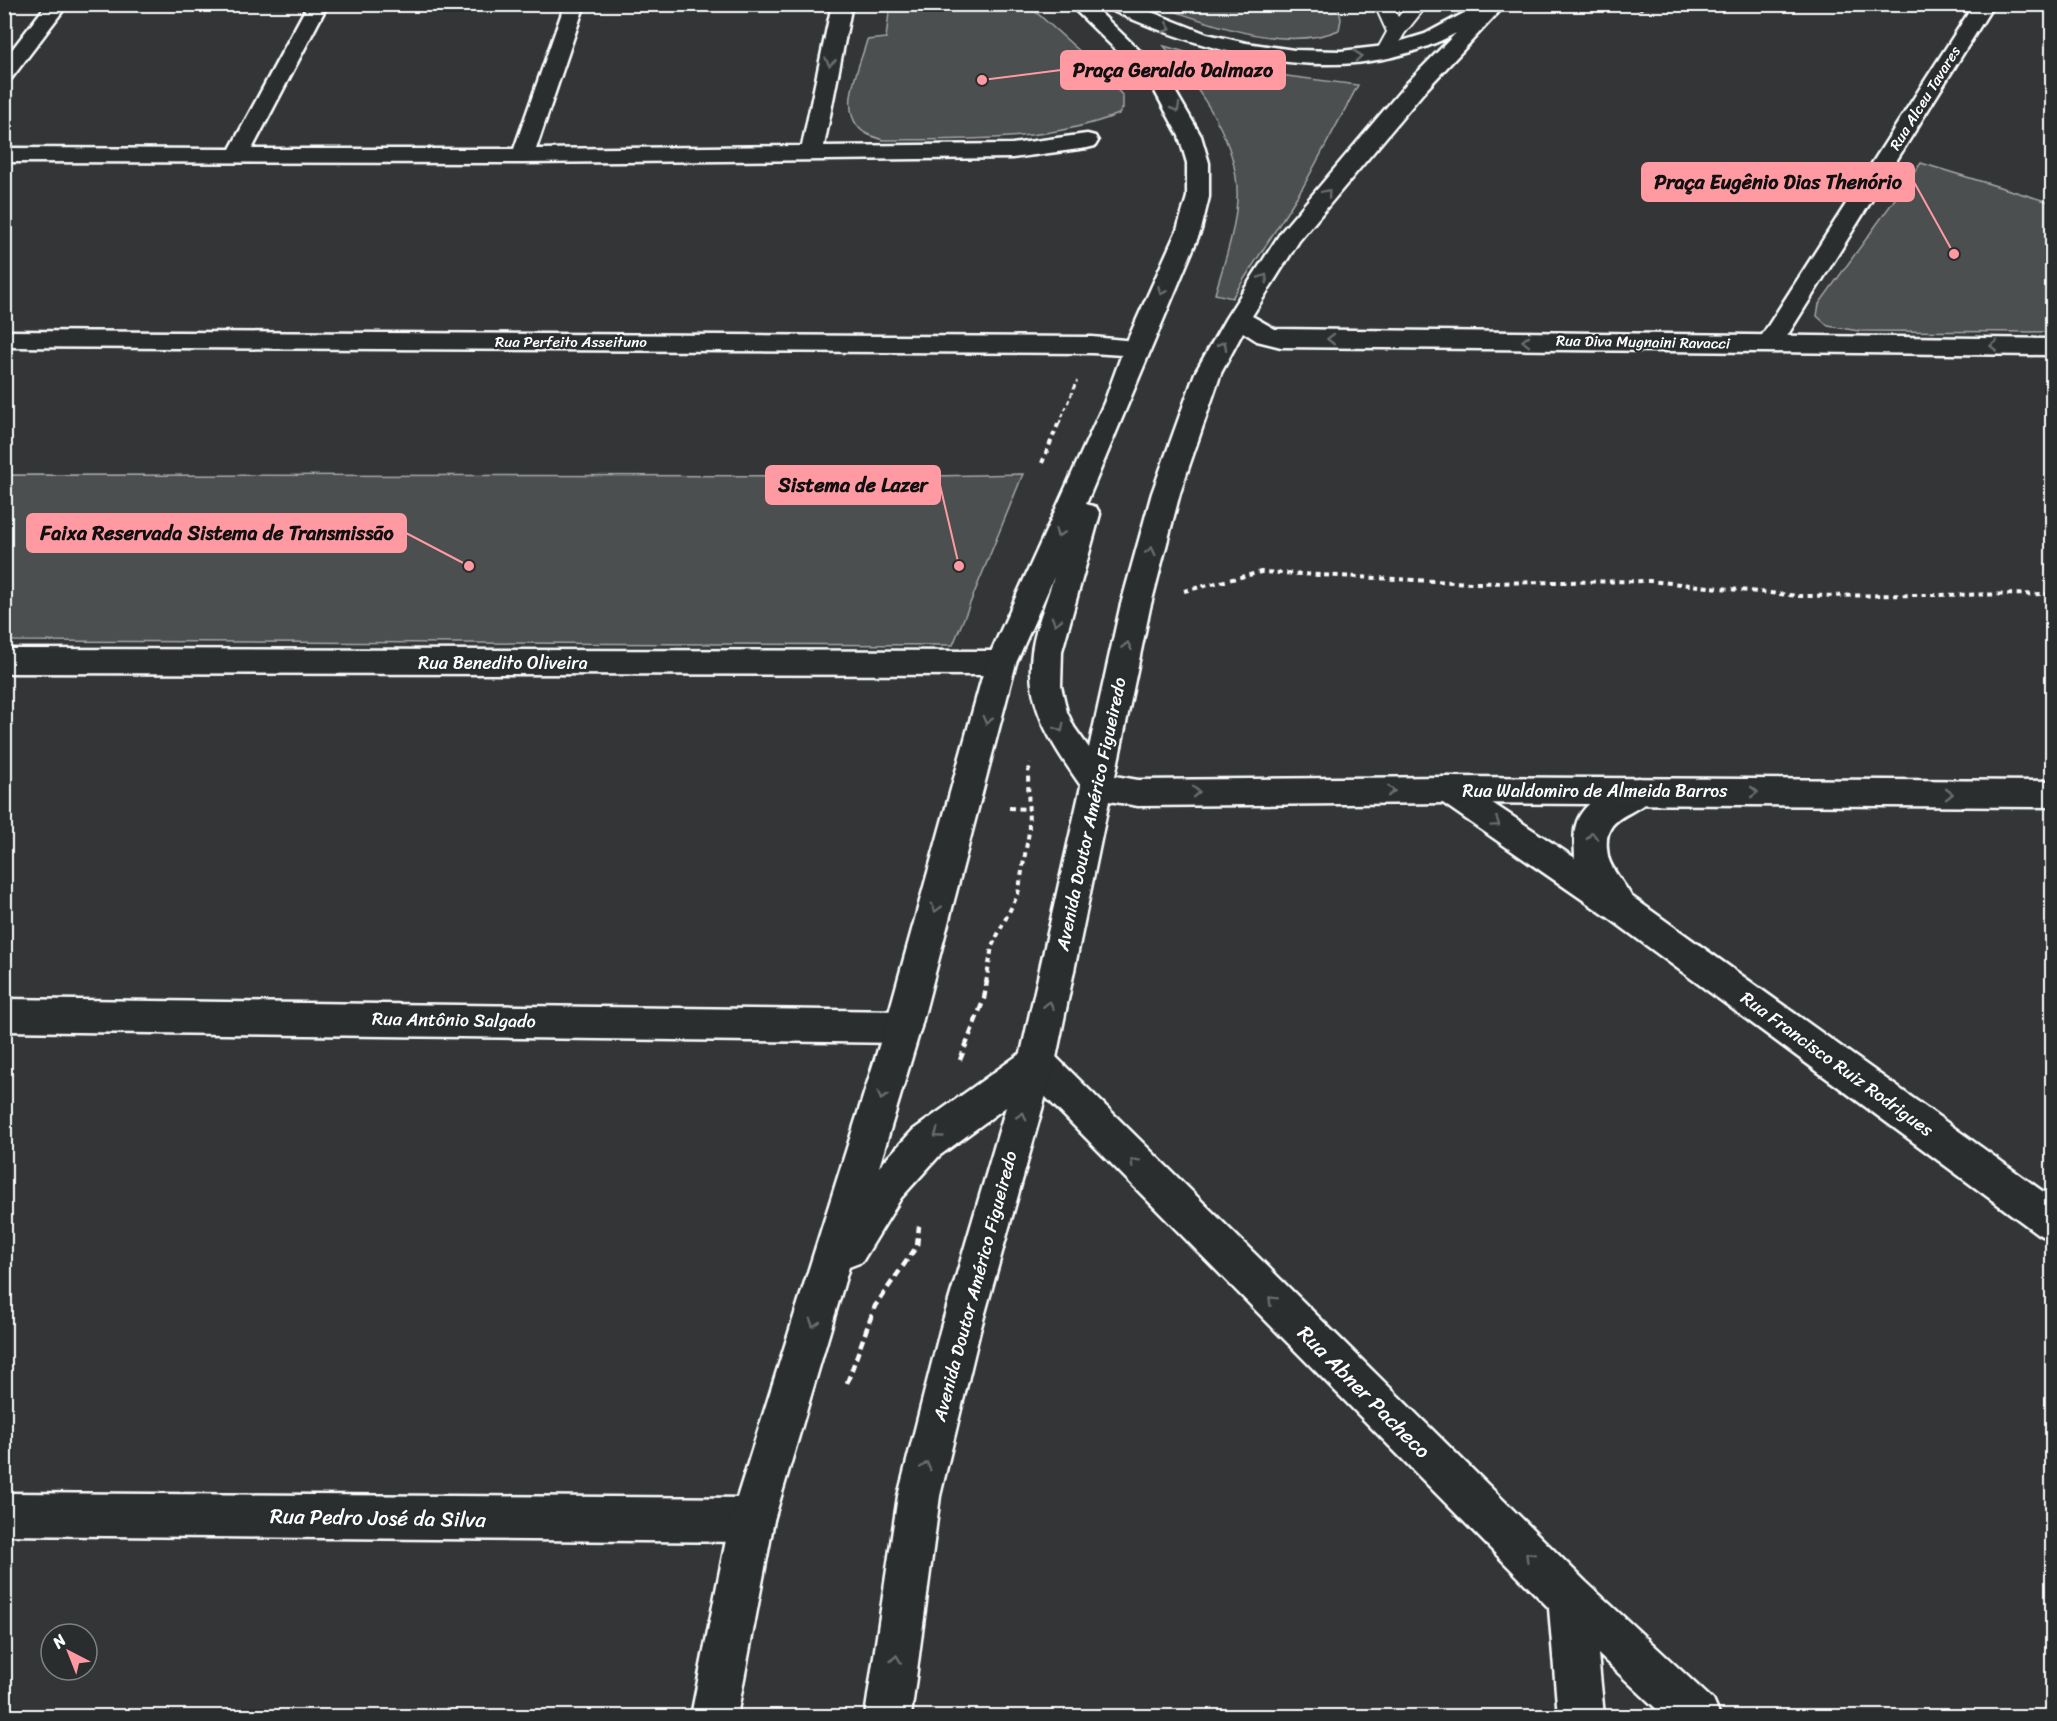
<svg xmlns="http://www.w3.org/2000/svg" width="2057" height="1721" viewBox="0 0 2057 1721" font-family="Sriracha,sans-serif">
  <rect width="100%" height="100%" fill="#333536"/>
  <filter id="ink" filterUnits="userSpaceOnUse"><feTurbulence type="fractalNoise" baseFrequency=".0167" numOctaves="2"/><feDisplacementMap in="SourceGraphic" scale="12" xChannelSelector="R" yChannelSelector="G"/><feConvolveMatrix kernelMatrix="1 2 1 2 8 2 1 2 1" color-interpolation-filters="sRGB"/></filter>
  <g filter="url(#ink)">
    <g fill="#4c4f50" stroke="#a6a7a8" stroke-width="1.5">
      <path d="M890 4 1028 5 1093 63 1123 96V108L1119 114C1045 143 961 139 883 140 878 138 870 136 865 133 835 113 860 67 867 40L886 38Z"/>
      <path d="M1157 5H1338L1341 19 1339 30C1285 53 1210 24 1157 5Z"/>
      <path d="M1164 46 1256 72 1358 85 1303 187 1232 298 1215 294C1224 263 1235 232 1237 200 1240 140 1199 90 1164 46Z"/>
      <path d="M1921 163 2052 203V332L1859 331 1828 326 1817 316 1819 304Z"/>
      <path d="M1023 474 953 645 5 641V475L935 476Z"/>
    </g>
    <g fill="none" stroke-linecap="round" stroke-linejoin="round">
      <defs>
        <path id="lane" d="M1371 4H1391L1398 17 1409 4H1428L1404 34 1392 56H1378L1376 52 1387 32 1378 12Z"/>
        <g id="street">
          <path d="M47 4H68L11 79 4 81V60Z"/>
          <path d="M308 4H328L252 149H514L565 4H585L536 149 802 146 832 4H852L824 146 1012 144 1087 134 1095 136 1098 141 1095 146 1087 148 1012 158 523 163 4 162V148L230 149Z"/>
          <path d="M1974 4H1994L1779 349 1770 351 1761 349 1757 343Z"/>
          <path d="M4 331 1092 337 1146 342 1150 348 1146 354 1137 356 1092 353 4 347Z"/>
          <path d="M4 649 1001 651 1012 655 1016 663 1012 671 1001 675 4 673Z"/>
          <path d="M1448 777 1459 781 1575 858C1575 848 1573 835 1576 825 1582 800 1617 785 1639 778L1650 782 1655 791C1640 820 1599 809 1608 856 1610 869 1625 884 1631 896L2052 1198V1240L2038 1234 1609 918 1437 799 1432 790 1437 781Z"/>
          <path d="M4 999 903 1011 916 1016 921 1027 916 1038 903 1043 4 1031Z"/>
          <path d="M1037 1046 1050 1051 1586 1582 1713 1700 1720 1716H1664L1598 1654 1604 1716H1558L1549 1608 1024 1075 1019 1063 1024 1051Z"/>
          <path d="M4 1493 752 1498 767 1505 774 1520 767 1535 752 1542 4 1535Z"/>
        </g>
        <path id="secondary" d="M1069 4H1091L1167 77 1201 136 1209 163V197L1201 230 1086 504 1096 507 1100 514 1062 651 1061 686 1067 712 1074 727 1089 748 1120 608 1152 493 1195 373 1226 318 1281 232 1407 83 1456 33C1346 93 1213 56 1106 8L1103 4H1131L1207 34 1246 43 1294 50 1341 51 1385 46 1425 34 1466 12 1478 11 1484 4H1506L1423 93 1299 241 1252 316 1275 329 2052 339V355L1281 347 1257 341 1243 332 1221 373 1180 493 1150 608 1115 776 1138 780 1448 777 2052 781V807L1448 803 1138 806 1109 801 1055 1063 980 1331 940 1496 911 1716H865L898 1496 940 1331 1006 1107 939 1156 901 1198 862 1262 849 1267 774 1520 737 1716H691L730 1520 885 1027 986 663 1104 403 1124 348 1177 230 1187 197V163L1179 136 1151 84ZM1054 577C1047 601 1035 627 1032 652 1025 706 1052 744 1081 786L1021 1053 913 1130 879 1167 921 1027 1016 663Z"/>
      </defs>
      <use href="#lane" stroke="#fff" stroke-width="4"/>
      <use href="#street" stroke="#fff" stroke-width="5"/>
      <use href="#secondary" stroke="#fff" stroke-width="5"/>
      <path stroke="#fff" stroke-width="2" stroke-dasharray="4.5 3" stroke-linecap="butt" d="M1059 424 1077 381"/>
      <g stroke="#fff" stroke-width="4" stroke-dasharray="5 4.5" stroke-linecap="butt">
        <path d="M1042 463 1059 422"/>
        <path d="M1184 591 1261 572 1472 583 1650 581 1799 596 2052 594"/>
        <path d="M1009 808 1029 809"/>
        <path d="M986 983 992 946 1018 894 1029 832 1028 772 1031 763"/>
      </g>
      <g stroke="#fff" stroke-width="4.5" stroke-dasharray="8 5" stroke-linecap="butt">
        <path d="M960 1060 984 999 987 981"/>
        <path d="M847 1383 875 1306 917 1246 919 1226"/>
      </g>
      <use href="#lane" fill="#2a2d2e" fill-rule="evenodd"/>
      <use href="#street" fill="#2a2d2e" fill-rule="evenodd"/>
      <use href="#secondary" fill="#2a2d2e" fill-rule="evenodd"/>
    </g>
    <path fill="#525354" stroke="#fff" stroke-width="1.5" d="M1613 4H1647L1641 10 1628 6 1625 8Z"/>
    <defs><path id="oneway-chevron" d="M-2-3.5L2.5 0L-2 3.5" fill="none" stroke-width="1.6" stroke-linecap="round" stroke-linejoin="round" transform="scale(1.5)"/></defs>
    <g stroke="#6a6c6d">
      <use href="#oneway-chevron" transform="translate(1167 28) rotate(21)"/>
      <use href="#oneway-chevron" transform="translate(1358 56) rotate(-6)"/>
      <use href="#oneway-chevron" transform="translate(830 62) rotate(101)"/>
      <use href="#oneway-chevron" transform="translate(1176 108) rotate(61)"/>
      <use href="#oneway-chevron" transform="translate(1327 193) rotate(-50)"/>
      <use href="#oneway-chevron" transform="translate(1264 278) rotate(-57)"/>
      <use href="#oneway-chevron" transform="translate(1162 291) rotate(114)"/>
      <use href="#oneway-chevron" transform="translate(1331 339) rotate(-179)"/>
      <use href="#oneway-chevron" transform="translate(1526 341) rotate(-179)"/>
      <use href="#oneway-chevron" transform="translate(1223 345) rotate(-61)"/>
      <use href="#oneway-chevron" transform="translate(1994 346) rotate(-179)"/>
      <use href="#oneway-chevron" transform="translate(1059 533) rotate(114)"/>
      <use href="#oneway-chevron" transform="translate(1151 551) rotate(-76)"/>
      <use href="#oneway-chevron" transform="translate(1056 621) rotate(106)"/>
      <use href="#oneway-chevron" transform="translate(1127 646) rotate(-78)"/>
      <use href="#oneway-chevron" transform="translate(987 720) rotate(105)"/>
      <use href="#oneway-chevron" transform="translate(1060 728) rotate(63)"/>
      <use href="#oneway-chevron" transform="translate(1391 791)"/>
      <use href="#oneway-chevron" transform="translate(1196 792)"/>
      <use href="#oneway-chevron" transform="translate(1754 792)"/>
      <use href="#oneway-chevron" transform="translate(1949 794)"/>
      <use href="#oneway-chevron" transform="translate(1496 823) rotate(34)"/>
      <use href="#oneway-chevron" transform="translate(1592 836) rotate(-89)"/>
      <use href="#oneway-chevron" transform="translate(936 908) rotate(106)"/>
      <use href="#oneway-chevron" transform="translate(1049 1005) rotate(-78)"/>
      <use href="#oneway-chevron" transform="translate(882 1096) rotate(107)"/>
      <use href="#oneway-chevron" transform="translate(1022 1116) rotate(-74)"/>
      <use href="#oneway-chevron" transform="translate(938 1134) rotate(144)"/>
      <use href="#oneway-chevron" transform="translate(1134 1162) rotate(-135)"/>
      <use href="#oneway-chevron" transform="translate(1272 1300) rotate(-135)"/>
      <use href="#oneway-chevron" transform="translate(814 1323) rotate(107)"/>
      <use href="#oneway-chevron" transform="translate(926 1466) rotate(-76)"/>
      <use href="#oneway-chevron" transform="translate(1529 1556) rotate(-135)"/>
      <use href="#oneway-chevron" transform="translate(896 1659) rotate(-82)"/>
    </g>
  </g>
  <g text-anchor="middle" stroke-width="4.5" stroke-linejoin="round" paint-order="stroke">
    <g font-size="15" fill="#fff" stroke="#2a2d2e">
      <text transform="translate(1925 98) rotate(-58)" y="5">Rua Alceu Tavares</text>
      <text x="571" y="347">Rua Perfeito Asseituno</text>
      <text transform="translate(1643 342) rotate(1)" y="5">Rua Diva Mugnaini Ravacci</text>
    </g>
    <g font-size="18" fill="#fff" stroke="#2a2d2e">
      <text x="503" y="669">Rua Benedito Oliveira</text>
      <text x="1595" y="797">Rua Waldomiro de Almeida Barros</text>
      <text transform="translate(1091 814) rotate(-78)" y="6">Avenida Doutor Américo Figueiredo</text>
      <text transform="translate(454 1020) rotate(1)" y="6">Rua Antônio Salgado</text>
      <text transform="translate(1837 1064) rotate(36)" y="6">Rua Francisco Ruiz Rodrigues</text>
      <text transform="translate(975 1286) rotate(-75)" y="6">Avenida Doutor Américo Figueiredo</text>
    </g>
    <g font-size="21" fill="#fff" stroke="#2a2d2e">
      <text transform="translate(1364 1392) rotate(45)" y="7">Rua Abner Pacheco</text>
      <text transform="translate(378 1518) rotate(1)" y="7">Rua Pedro José da Silva</text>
    </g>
  </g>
  <path fill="none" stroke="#ff9aa2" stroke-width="2" d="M982 80L1061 70M1954 254L1914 182M959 566L940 485M469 566L406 533"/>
  <g fill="#ff9aa2" stroke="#2a2d2e" stroke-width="2">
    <circle cx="982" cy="80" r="6"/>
    <circle cx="1954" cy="254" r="6"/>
    <circle cx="959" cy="566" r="6"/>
    <circle cx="469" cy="566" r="6"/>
  </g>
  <g fill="#ff9aa2" stroke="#ff9aa2" stroke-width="2">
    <rect x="1061" y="51" width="224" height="38" rx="6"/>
    <rect x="1642" y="163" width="272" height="38" rx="6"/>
    <rect x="766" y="466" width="174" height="38" rx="6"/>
    <rect x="27" y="514" width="379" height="38" rx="6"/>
  </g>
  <g font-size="20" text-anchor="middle" font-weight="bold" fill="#111">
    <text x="1173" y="77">Praça Geraldo Dalmazo</text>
    <text x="1778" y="189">Praça Eugênio Dias Thenório</text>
    <text x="853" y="492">Sistema de Lazer</text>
    <text x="217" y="540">Faixa Reservada Sistema de Transmissão</text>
  </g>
  <rect width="2057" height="1721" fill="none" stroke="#2a2d2e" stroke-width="24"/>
  <rect x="12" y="12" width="2033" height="1697" fill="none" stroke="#fff" stroke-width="2" filter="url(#ink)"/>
  <g transform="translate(69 1652) rotate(318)"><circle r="28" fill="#2a2d2e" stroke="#7f8182" stroke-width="1.5"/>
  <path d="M0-4.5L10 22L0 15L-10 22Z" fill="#ff9aa2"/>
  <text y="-9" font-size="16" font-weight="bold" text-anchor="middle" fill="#ffffff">N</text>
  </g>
</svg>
